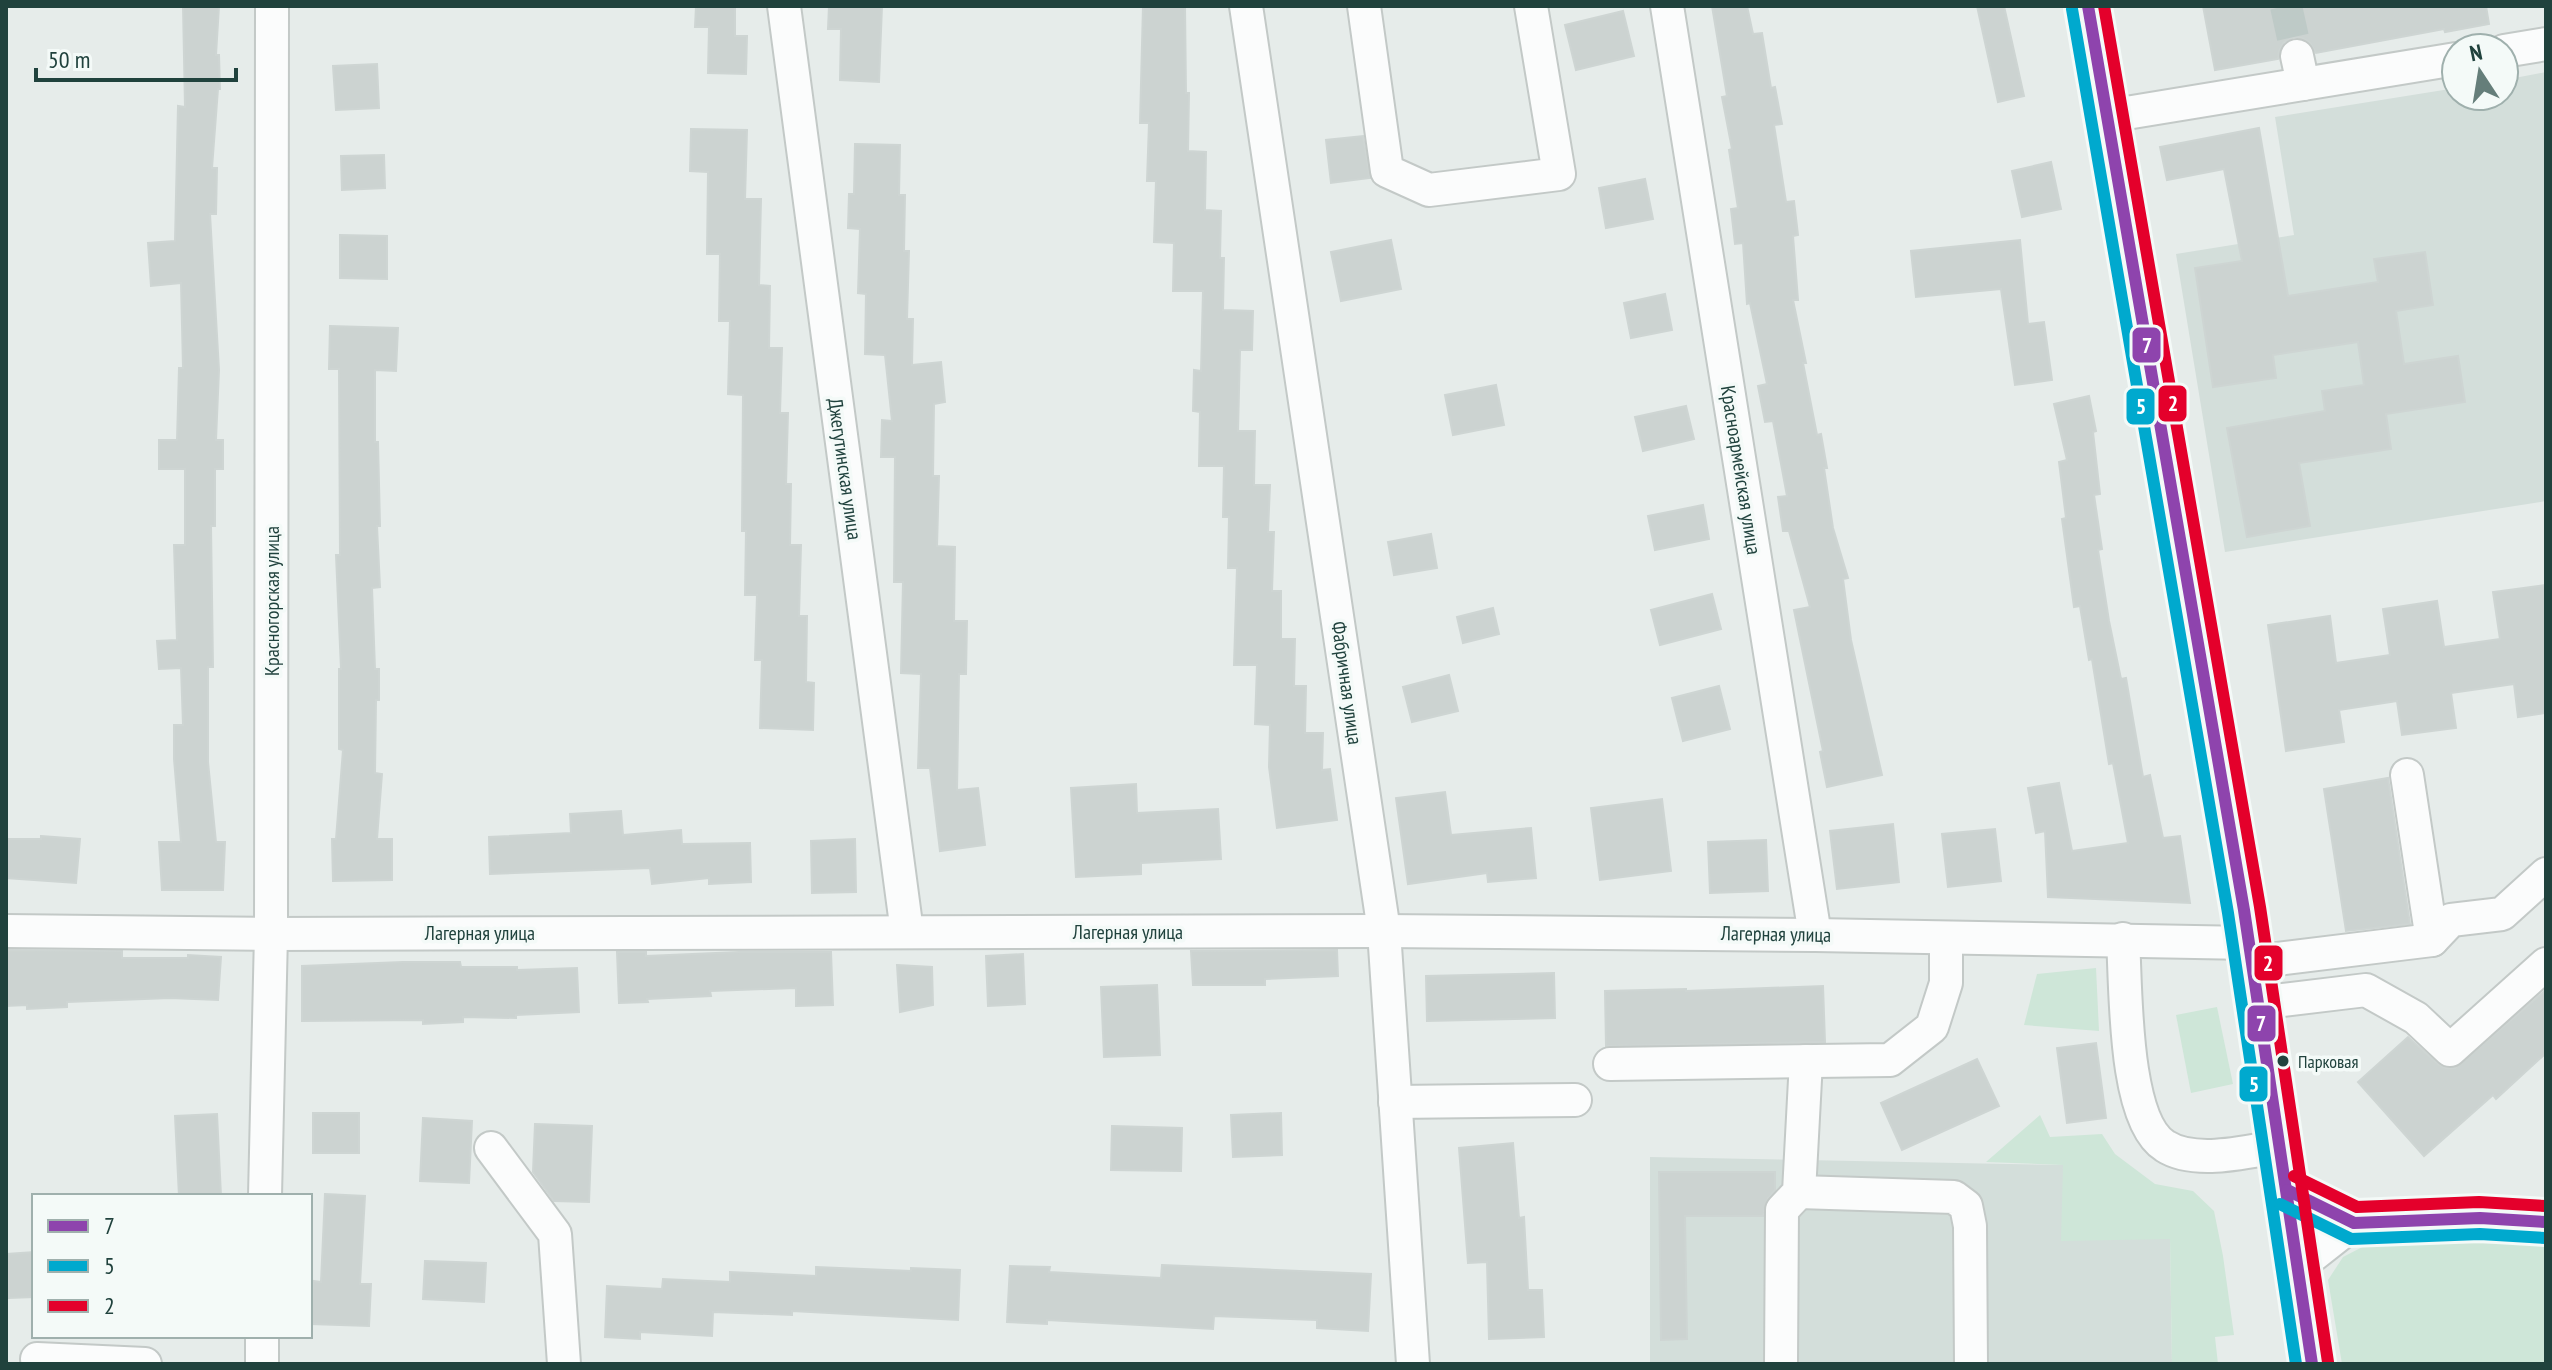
<svg xmlns="http://www.w3.org/2000/svg" width="2552" height="1370" viewBox="0 0 2552 1370" font-family="'PT Sans Narrow',sans-serif">
  <rect width="100%" height="100%" fill="#e6ecea"/>
  <g fill="#d3deda">
    <path d="M2546 72V501L2225 552 2176 254 2294 235 2275 117 2456 88V96H2504V80Z"/>
    <path d="M1650 1157 2064 1165 2170 1238 2172 1364H1650Z"/>
  </g>
  <g fill="#cee6d8">
    <path d="M2096 968 2099 1031 2024 1025 2037 974Z"/>
    <path d="M2217 1007 2233 1084 2191 1093 2176 1015Z"/>
    <path d="M2040 1115 2050 1137 2102 1134 2115 1154 2155 1184 2193 1191 2214 1211 2223 1256 2234 1335 2215 1337 2218 1364H2172L2170 1239 2061 1241 2063 1165 1986 1162Z"/>
    <path d="M2372 1242 2546 1244V1364H2342L2328 1280 2343 1257Z"/>
  </g>
  <g fill="#ccd3d1" stroke="#ced5d3" stroke-width="2">
    <path d="M183 6H219L216 55H219L220 89H218L212 168H217L216 214H210L219 370 216 440H223V469H215V526H211L213 667H208V762L216 842H225L223 890H162L159 842H181L174 759V725H183L181 668 159 669 157 641 177 640 174 545H185V469H159V440H177L179 368H183L181 283 151 286 148 243 175 241 178 106 185 107Z"/>
    <path d="M696 6H735V36H747L746 74 708 73 709 27H695Z"/>
    <path d="M829 6H882L879 82 840 80 841 29H828Z"/>
    <path d="M1143 6H1185L1186 93H1189L1188 151 1206 152 1205 210 1221 211 1220 258H1224L1223 310 1253 311 1252 350H1240L1238 431H1255L1254 485H1270L1268 532H1274L1272 591H1281V639H1295L1294 686H1306L1305 733H1323L1322 770 1330 769 1337 820 1277 828 1269 767 1270 725 1255 724 1257 665H1234L1237 568H1228L1229 517H1223L1224 466H1199L1200 412 1193 411 1194 370 1201 371 1203 291H1173L1174 243 1154 242 1156 181H1147L1149 123H1140Z"/>
    <path d="M1712 6H1747L1753 34 1762 33 1771 88 1775 87 1782 124 1774 125 1786 202 1794 201 1798 235 1793 236 1798 300H1793L1806 363H1803L1817 435 1821 434 1827 468H1824L1833 528 1848 578 1843 579 1851 640 1882 775 1827 787 1820 752 1823 751 1794 610 1810 607 1789 531H1783L1778 497 1787 496 1773 421 1765 422 1758 386 1767 384 1750 303 1747 304 1743 243 1735 244 1731 209 1738 208 1729 150 1732 149 1722 97 1727 96Z"/>
    <path d="M1977 6H2004L2024 96 1998 102Z"/>
    <path d="M2203 6H2486L2489 24 2445 32 2444 29 2316 53 2310 43 2302 38 2294 37 2284 42 2279 51 2278 59 2215 70Z"/>
    <path d="M1623 11 1634 56 1576 70 1565 25Z"/>
    <path d="M377 64 379 108 336 110 333 66Z"/>
    <path d="M2259 128 2288 296 2378 282 2374 259 2425 252 2433 305 2396 311 2404 364 2458 356 2465 402 2386 414 2391 449 2299 463 2310 526 2247 537 2227 428 2325 411 2322 391 2364 385 2358 342 2273 355 2276 378 2213 387 2195 268 2242 261 2224 169 2167 180 2160 147Z"/>
    <path d="M691 129 747 130 745 199H761L759 285 770 286 769 348H782L780 413H788L786 484H791L790 545H801L799 616H807L806 682 814 683 813 730 760 728 762 660H755L757 595H745L746 531H742L743 395 728 394 730 321H719L720 254H707L708 172 690 171Z"/>
    <path d="M1363 136 1370 178 1331 183 1326 140Z"/>
    <path d="M855 144 900 145 899 195H905L904 251H909L907 319H913L912 365 941 362 945 402 934 404 933 476H939L937 546 955 547 954 621H967L966 674H959L957 790 978 788 985 845 940 851 930 768H918L921 674 901 673 903 582H894L895 457H881L882 420 892 421 885 355 865 354 866 294 858 293 860 229 848 228 849 194H854Z"/>
    <path d="M384 155 385 188 342 190 341 156Z"/>
    <path d="M2051 162 2061 209 2022 217 2012 171Z"/>
    <path d="M1645 179 1653 219 1606 228 1599 188Z"/>
    <path d="M340 235 387 236V279L340 278Z"/>
    <path d="M1391 240 1401 289 1341 301 1331 252Z"/>
    <path d="M2020 240 2028 324 2044 322 2052 380 2015 385 2001 289 1916 297 1911 251Z"/>
    <path d="M1665 294 1672 330 1631 338 1624 303Z"/>
    <path d="M330 326 398 328 396 371 375 370V442H378L380 526H377L380 587 372 588 375 669H379V700H376L375 773 382 774 377 839H392V880L333 881 332 839H336L343 750 339 749V669H341L336 555H340L339 369H329Z"/>
    <path d="M1496 385 1504 425 1453 435 1445 395Z"/>
    <path d="M2089 396 2096 431 2093 432 2100 494 2094 495 2102 549 2098 550 2109 621 2121 679 2126 678 2143 777 2150 775 2163 838 2180 836 2190 903 2048 897 2045 831 2036 833 2028 788 2059 783 2072 851 2128 843 2113 763 2109 764 2092 659 2089 660 2080 606 2074 607 2062 519 2066 518 2059 462 2067 460 2054 404Z"/>
    <path d="M1686 406 1694 439 1643 451 1635 417Z"/>
    <path d="M1703 505 1709 539 1655 550 1648 516Z"/>
    <path d="M1431 534 1437 568 1394 575 1388 542Z"/>
    <path d="M2546 585V713L2518 717 2514 684 2451 693 2456 728 2402 735 2397 701 2339 710 2344 742 2286 751 2268 625 2330 616 2336 663 2390 655 2383 609 2437 601 2444 647 2500 639 2493 592Z"/>
    <path d="M1712 594 1721 629 1660 645 1651 610Z"/>
    <path d="M1493 608 1499 634 1463 643 1457 617Z"/>
    <path d="M1449 675 1458 711 1412 722 1403 687Z"/>
    <path d="M1719 686 1730 729 1683 741 1672 698Z"/>
    <path d="M2388 778 2410 924 2346 931 2324 789Z"/>
    <path d="M1136 784 1137 813 1218 809 1221 859 1141 863V874L1076 877 1071 788Z"/>
    <path d="M1445 792 1451 835 1531 828 1536 878 1488 882 1487 873 1408 884 1396 798Z"/>
    <path d="M1662 799 1671 871 1600 880 1591 808Z"/>
    <path d="M621 811 623 835 681 830 682 844 750 843 751 882 709 884V878L652 884 650 868 490 874 489 837 571 833 570 814Z"/>
    <path d="M1893 824 1899 882 1837 889 1830 831Z"/>
    <path d="M1995 829 2001 881 1948 887 1942 834Z"/>
    <path d="M41 836 80 839 76 883 6 878V839H41Z"/>
    <path d="M855 839 856 892 812 893 811 841Z"/>
    <path d="M1766 840 1768 891 1710 893 1708 842Z"/>
    <path d="M6 950 122 951V958H188V955L221 957 218 1000 170 998 67 1002V1007L27 1009V1005L6 1006Z"/>
    <path d="M1337 950 1338 976 1265 979V985H1193L1191 951Z"/>
    <path d="M617 952H646V956L739 952H831L833 1005 796 1006V988L710 991 711 996 647 999 648 1002 619 1003Z"/>
    <path d="M1023 954 1025 1004 988 1006 986 956Z"/>
    <path d="M403 962H460L461 967H517V970L577 968 579 1012 516 1015V1018L463 1017V1022L423 1024V1020L302 1021V966Z"/>
    <path d="M897 965 932 967 933 1005 900 1012Z"/>
    <path d="M1554 973 1555 1018 1427 1021 1426 976Z"/>
    <path d="M1157 985 1160 1055 1104 1057 1101 987Z"/>
    <path d="M1823 986 1825 1042 1606 1046 1605 991 1686 989V991Z"/>
    <path d="M2546 990V1053L2496 1099 2493 1095 2424 1156 2358 1082 2408 1037 2438 1064 2446 1068H2455Z"/>
    <path d="M2096 1043 2106 1118 2067 1123 2057 1048Z"/>
    <path d="M1977 1059 1999 1106 1902 1150 1881 1103Z"/>
    <rect x="313" y="1113" width="46" height="40"/>
    <path d="M1281 1113 1282 1155 1233 1157 1231 1115Z"/>
    <path d="M217 1114 221 1196H179L175 1116Z"/>
    <path d="M423 1118 472 1121 469 1183 420 1181Z"/>
    <path d="M535 1124 592 1126 589 1202 554 1201 533 1172Z"/>
    <path d="M1112 1126 1182 1128 1181 1171 1111 1170Z"/>
    <path d="M1513 1143 1519 1218 1524 1217 1528 1290H1542L1544 1337 1489 1339 1487 1262 1468 1263 1459 1148Z"/>
    <path d="M1659 1172H1775V1190L1768 1198 1763 1216H1685L1687 1339 1661 1340Z"/>
    <path d="M325 1194 365 1196 360 1284H371L369 1326 311 1324 313 1281 321 1282Z"/>
    <path d="M34 1252V1297L9 1298 7 1254Z"/>
    <path d="M425 1261 486 1263 484 1302 423 1299Z"/>
    <path d="M1162 1265 1371 1274 1368 1331 1317 1328V1320L1214 1316 1213 1329 1047 1320V1324L1007 1322 1010 1266 1050 1267 1049 1272 1161 1278Z"/>
    <path d="M816 1267 911 1271V1268L960 1270 958 1320 792 1311V1315L713 1312 712 1336 640 1332V1339L605 1337 607 1286 662 1289 663 1279 730 1282V1272L816 1276Z"/>
  </g>
  <g fill="none" stroke-linecap="round" stroke-linejoin="round">
    <path stroke="#becac7" stroke-width="32" stroke-dasharray="32 16" stroke-linecap="butt" d="M2286 6 2297 56"/>
    <defs>
      <g id="minor">
        <path d="M784 6 907 932"/>
        <path d="M1246 6 1384 931 1413 1364"/>
        <path d="M1364 6 1387 171 1429 190 1559 174 1531 6"/>
        <path d="M1667 6 1815 935"/>
        <path d="M2504 51 2546 44"/>
        <path d="M2297 56 2303 84"/>
        <path d="M2108 116 2456 59"/>
        <path d="M2407 775 2432 940"/>
        <path d="M6 931 271 934 1384 931 1815 935 2249 943 2312 1364"/>
        <path d="M2123 939C2126 986 2123 1120 2165 1146 2194 1165 2248 1152 2280 1146"/>
        <path d="M2252 962 2432 940 2451 920 2502 914 2546 874"/>
        <path d="M2258 1003 2366 990 2416 1018 2450 1050 2546 964"/>
        <path d="M1610 1064 1890 1060 1932 1027 1946 983V938"/>
        <path d="M1395 1102 1575 1100"/>
        <path d="M491 1148 555 1234 564 1364"/>
        <path d="M2287 1190 2354 1223 2480 1218 2546 1222"/>
        <path d="M1799 1192 1954 1197 1966 1206 1970 1226 1971 1364"/>
        <path d="M265 1196 271 934 272 6"/>
        <path d="M2298 1267 2354 1223"/>
        <path d="M37 1359 145 1364"/>
        <path d="M262 1364V1336"/>
        <path d="M1781 1364 1782 1210 1799 1192 1806 1061"/>
      </g>
      <path id="major" d="M2088 6 2249 943"/>
    </defs>
    <use href="#minor" stroke="#c3c9c7" stroke-width="36"/>
    <use href="#major" stroke="#c1cbca" stroke-width="44"/>
    <use href="#minor" stroke="#fbfcfc" stroke-width="32"/>
    <use href="#major" stroke="#ced8d6" stroke-width="40"/>
    <defs>
      <g id="bus-1">
        <path d="M2088 6 2244 910 2312 1364"/>
        <path d="M2287 1190 2354 1223 2480 1218 2546 1222"/>
      </g>
      <g id="bus-2">
        <path d="M2072 9 2228 913 2296 1364"/>
        <path d="M2280 1204 2351 1239 2480 1234 2545 1238"/>
      </g>
      <g id="bus-3">
        <path d="M2104 6 2260 907 2328 1362"/>
        <path d="M2294 1176 2357 1207 2479 1202 2546 1206"/>
      </g>
    </defs>
    <use href="#bus-1" stroke="#f4faf8" stroke-width="18"/>
    <use href="#bus-2" stroke="#f4faf8" stroke-width="18"/>
    <use href="#bus-3" stroke="#f4faf8" stroke-width="18"/>
    <use href="#bus-1" stroke="#8e44ad" stroke-width="12"/>
    <use href="#bus-2" stroke="#00a9ce" stroke-width="12"/>
    <use href="#bus-3" stroke="#e4002b" stroke-width="12"/>
  </g>
  <circle fill="#20423d" stroke="#f4faf8" stroke-width="3" cx="2283" cy="1061" r="7"/>
  <g text-anchor="middle" stroke-width="7" stroke-linejoin="round" paint-order="stroke">
    <g font-size="18" fill="#20423d" stroke="#f4faf8" text-anchor="start">
      <text x="2298" y="1068">Парковая</text>
    </g>
    <g font-size="20" fill="#20423d" stroke="#f4faf8">
      <text transform="translate(845 469) rotate(82)" y="7">Джегутинская улица</text>
      <text transform="translate(1741 470) rotate(81)" y="7">Красноармейская улица</text>
      <text transform="translate(272 601) rotate(-90)" y="7">Красногорская улица</text>
      <text transform="translate(1347 683) rotate(82)" y="7">Фабричная улица</text>
      <text x="1128" y="939">Лагерная улица</text>
      <text x="480" y="940">Лагерная улица</text>
      <text transform="translate(1776 934) rotate(1)" y="7">Лагерная улица</text>
    </g>
  </g>
  <g stroke="#f4faf8" stroke-width="3">
    <rect x="2131" y="326" width="31" height="38" rx="8" fill="#8e44ad"/>
    <rect x="2157" y="384" width="31" height="39" rx="8" fill="#e4002b"/>
    <rect x="2125" y="387" width="31" height="39" rx="8" fill="#00a9ce"/>
    <rect x="2253" y="944" width="31" height="38" rx="8" fill="#e4002b"/>
    <rect x="2246" y="1004" width="31" height="39" rx="8" fill="#8e44ad"/>
    <rect x="2238" y="1065" width="31" height="38" rx="8" fill="#00a9ce"/>
  </g>
  <g font-size="22" text-anchor="middle" font-weight="bold" fill="#fff">
    <text x="2147" y="353">7</text>
    <text x="2173" y="411">2</text>
    <text x="2141" y="414">5</text>
    <text x="2268" y="971">2</text>
    <text x="2261" y="1031">7</text>
    <text x="2254" y="1092">5</text>
  </g>
  <rect width="2552" height="1370" fill="none" stroke="#20423d" stroke-width="16"/>
  <rect x="32" y="1194" width="280" height="144" fill="#f4faf8" stroke="#9fb0ad" stroke-width="2"/>
  <rect x="48" y="1220" width="40" height="12" fill="#8e44ad" stroke="#9fb0ad" stroke-width="2"/>
  <text x="104" y="1234" font-size="24" fill="#20423d">7</text>
  <rect x="48" y="1260" width="40" height="12" fill="#00a9ce" stroke="#9fb0ad" stroke-width="2"/>
  <text x="104" y="1274" font-size="24" fill="#20423d">5</text>
  <rect x="48" y="1300" width="40" height="12" fill="#e4002b" stroke="#9fb0ad" stroke-width="2"/>
  <text x="104" y="1314" font-size="24" fill="#20423d">2</text>
  <g transform="translate(2480 72) rotate(348)"><circle r="38" fill="#f4faf8" stroke="#9fb0ad" stroke-width="2"/>
  <path d="M0-6L14 30L0 20L-14 30Z" fill="#657e7a"/>
  <text y="-12" font-size="22" font-weight="bold" text-anchor="middle" fill="#20423d">N</text>
  </g>
  <path d="M36 68v12h200v-12" fill="none" stroke="#20423d" stroke-width="4"/>
  <text x="48" y="68" font-size="24" fill="#20423d" stroke="#f4faf8" stroke-width="6" paint-order="stroke">50 m</text>
</svg>
